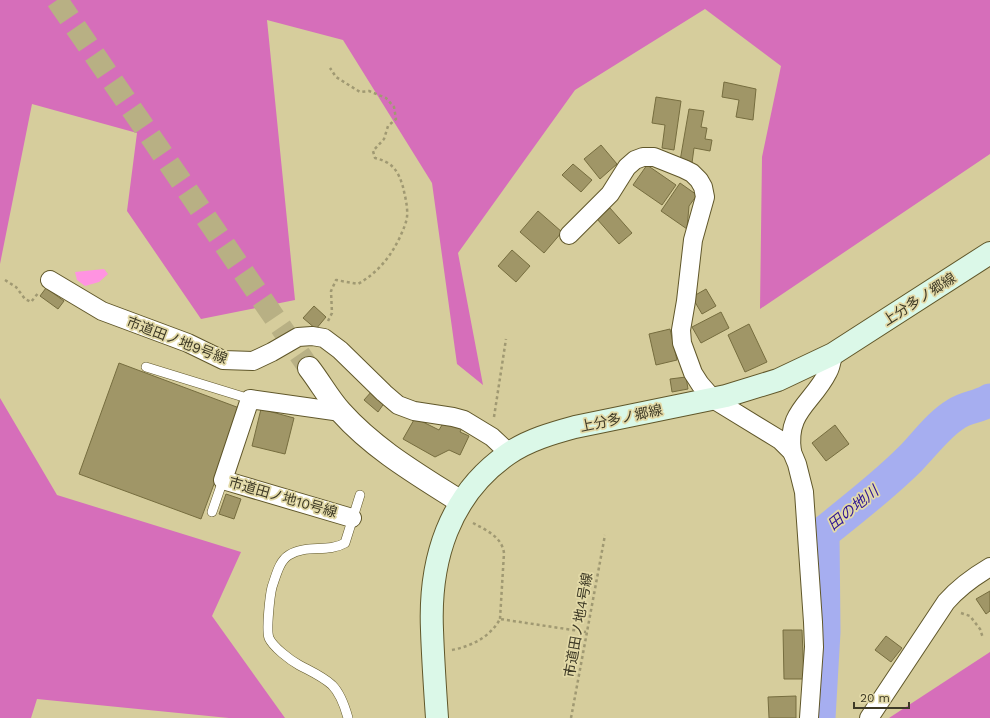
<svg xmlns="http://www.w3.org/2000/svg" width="990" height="718" viewBox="0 0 990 718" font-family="'Work Sans','Noto Sans JP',sans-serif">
  <rect width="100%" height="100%" fill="#d6cd9c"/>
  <path fill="#ff93e1" d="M104 269 108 274 99 282 85 286 77 280 75 272Z"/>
  <g fill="#d66eba">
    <path d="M0 0H990V154L760 309 762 157 781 66 705 9 575 90 458 253 483 385 457 364 432 183 343 40 267 20 295 300 201 319 127 211 137 133 32 104 0 264Z"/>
    <path d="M0 398 57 495 241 552 212 616 285 718H229L37 699 31 718H0Z"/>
    <path d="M990 652V718H889Z"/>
  </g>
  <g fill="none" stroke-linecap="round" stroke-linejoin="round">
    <path stroke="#a6aef0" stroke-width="33" d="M819 718 824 632 823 533C853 509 883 486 910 459 924 445 939 424 956 414 966 407 979 407 990 400"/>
  </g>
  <g fill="#a09667" stroke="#766d3f">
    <path d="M724 82 756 89 753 120 736 117 739 100 722 97Z"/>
    <path d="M656 97 681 101 674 150 662 148 665 125 652 123Z"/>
    <path d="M689 109 704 111 701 127 707 128 705 139 712 140 710 151 694 148 692 163 680 161Z"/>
    <path d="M601 145 617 164 600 179 584 159Z"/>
    <path d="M573 164 592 180 581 192 562 175Z"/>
    <path d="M647 165 676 185 662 205 633 185Z"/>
    <path d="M680 183 697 195 689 206 687 229 661 211Z"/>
    <path d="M610 208 632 233 619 244 597 219Z"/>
    <path d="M538 211 562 232 544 253 520 232Z"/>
    <path d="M512 250 530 266 516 282 498 266Z"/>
    <path d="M46 288 64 301 58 309 40 296Z"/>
    <path d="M706 289 716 306 702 314 692 297Z"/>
    <path d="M314 306 326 317 316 329 303 318Z"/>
    <path d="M721 312 729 328 701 343 692 327Z"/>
    <path d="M749 324 767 362 745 372 728 335Z"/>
    <path d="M670 329 677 360 656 365 649 334Z"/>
    <path d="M119 363 242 409 201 519 79 474Z"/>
    <path d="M686 377 688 389 672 392 670 379Z"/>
    <path d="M372 391 385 402 378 412 364 400Z"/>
    <path d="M261 409 294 418 285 454 252 446Z"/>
    <path d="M415 418 439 430 445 420 462 428 460 432 469 436 460 455 449 450 435 457 403 439Z"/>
    <path d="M835 425 849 444 826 461 812 443Z"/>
    <path d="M226 494 241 499 234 519 219 514Z"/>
    <path d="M990 591V611L986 614 976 599Z"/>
    <path d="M783 630H802L804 679H784Z"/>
    <path d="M886 636 902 648 891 662 875 650Z"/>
    <path d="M796 696V718H769L768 697Z"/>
  </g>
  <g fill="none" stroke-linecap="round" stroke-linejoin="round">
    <path stroke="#b8b084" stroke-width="22" stroke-dasharray="22 11" stroke-linecap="butt" d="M57 0 309 368"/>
    <defs>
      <g id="service">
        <path d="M146 367 250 399"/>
        <path d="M212 512 223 480"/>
        <path d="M348 718C345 707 341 694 332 685 322 676 310 671 299 665 290 660 273 647 269 638 266 630 270 595 272 587 276 576 279 561 289 555 306 544 328 553 345 543L360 495"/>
      </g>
      <g id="minor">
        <path d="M569 235 610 194 627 167 635 160 643 157H654L684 169 692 173 699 180 703 187 705 197 693 240 686 301 681 330 682 343 693 373 700 384 713 399 780 440 792 452 797 464 804 492 813 622 814 647 809 718"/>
        <path d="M50 280 102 311 188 343 223 360 253 361 272 352 298 337 312 336 324 338 340 350 384 393 398 405 414 411 453 417 464 420 492 437 509 453"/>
        <path d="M341 412 250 399 223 480 352 518"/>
        <path d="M792 452C786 411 812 404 828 372 831 367 832 360 833 354"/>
        <path d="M869 718 946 602C959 587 973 577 990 567"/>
      </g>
      <path id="tertiary" d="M309 368C320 382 329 399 341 412 375 450 419 475 461 502"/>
      <path id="secondary" d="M437 718C435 689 433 659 432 630 429 560 449 495 508 454 528 440 553 433 575 427L726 396 778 380 833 354 990 253"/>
    </defs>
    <use href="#service" stroke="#60572a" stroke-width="10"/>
    <use href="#minor" stroke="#60572a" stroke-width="20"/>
    <use href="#tertiary" stroke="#60572a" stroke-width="24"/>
    <use href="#secondary" stroke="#60572a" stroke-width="24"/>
    <g stroke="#a09972" stroke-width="2.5" stroke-dasharray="3 3" stroke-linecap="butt">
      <path d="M5 280 16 287 25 299 31 302 39 292"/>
      <path d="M328 321 332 313 331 291 336 280 358 284C377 273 390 258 400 237 403 230 406 224 407 217 408 207 405 196 403 187 398 170 392 162 375 158L373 151 384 139 388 126 396 119 394 107 386 98 369 91 360 92 336 77 330 68"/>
      <path d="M494 417 506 339"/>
      <path d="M473 523C486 530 502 537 504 553L500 619"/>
      <path d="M961 613 970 616 980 629 983 638"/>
      <path d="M452 650C472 646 490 637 500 619L586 632"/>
      <path d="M571 718 605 535"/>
    </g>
    <use href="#service" stroke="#fff" stroke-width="9"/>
    <use href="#minor" stroke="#fff" stroke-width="18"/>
    <use href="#tertiary" stroke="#fff" stroke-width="22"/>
    <use href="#secondary" stroke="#dbf8e8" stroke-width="22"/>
  </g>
  <g text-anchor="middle" stroke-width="3.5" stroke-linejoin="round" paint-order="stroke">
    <g font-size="14" fill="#3e3a26" stroke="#e3daa8">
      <text transform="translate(919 299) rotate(-33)" y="5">上分多ノ郷線</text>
      <text transform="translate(177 340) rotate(21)" y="5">市道田ノ地9号線</text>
      <text transform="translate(621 418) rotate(-12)" y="5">上分多ノ郷線</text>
      <text transform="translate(283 497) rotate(16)" y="5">市道田ノ地10号線</text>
      <text transform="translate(578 625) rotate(-80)" y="5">市道田ノ地4号線</text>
    </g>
    <g font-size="15" font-style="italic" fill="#2d1495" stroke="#e3daa8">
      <text transform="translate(853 508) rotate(-39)" y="5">田の地川</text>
    </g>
  </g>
  <path d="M854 702v6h55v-6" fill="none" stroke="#3e3a26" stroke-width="2"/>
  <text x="860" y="702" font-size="12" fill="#3e3a26" stroke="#e3daa8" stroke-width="3" paint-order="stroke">20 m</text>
</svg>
